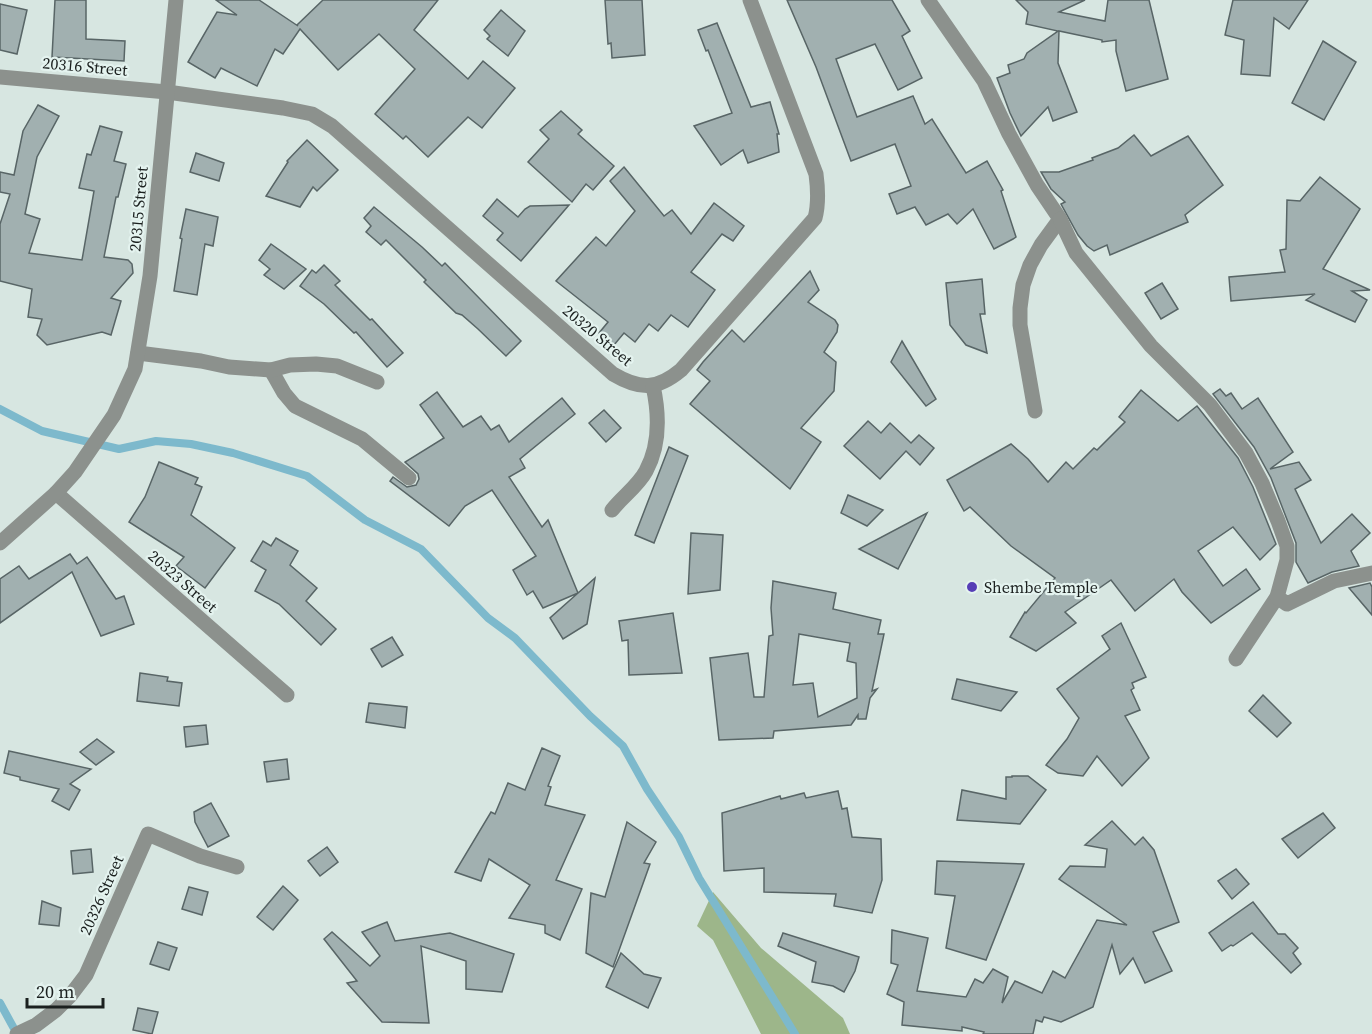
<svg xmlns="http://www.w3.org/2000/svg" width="1372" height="1034" viewBox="0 0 1372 1034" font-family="'Source Serif 4',serif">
  <rect width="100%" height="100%" fill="#d7e6e1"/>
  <path fill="#9db68a" d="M713 892 761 948 843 1018 850 1034H761L713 940 697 926Z"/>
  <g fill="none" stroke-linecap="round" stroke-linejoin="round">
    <g stroke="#7db9cc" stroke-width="8">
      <path d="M0 409 42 431 119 449 156 441 191 444 233 453 307 476 365 520 421 549 488 618 515 638 590 716 623 746 647 789 679 837 699 878 795 1034"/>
      <path d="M0 1003 17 1034"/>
    </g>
  </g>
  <g fill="#a1b0b0" stroke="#586566" stroke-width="1.5" fill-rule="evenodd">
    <path d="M55 0H86V39L125 41 124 61 52 57Z"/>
    <path d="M216 0H259L298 26 297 25 323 0H438L414 30 468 79 483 61 515 88 482 128 468 117 428 157 406 136 403 139 375 114 415 69 379 34 338 70 300 29 283 54 275 49 257 86 221 68 215 78 188 62 217 12 237 15Z"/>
    <path d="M605 0H642L645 55 612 58 611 43 608 44Z"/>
    <path d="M787 0H892L910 31 902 36 922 78 898 90 875 44 836 59 857 117 913 96 925 124 932 119 966 173 987 161 1003 190 1001 191 1016 237 1013 239 994 249 973 209 957 224 948 214 926 225 915 207 897 214 889 194 911 186 895 144 851 161 816 67Z"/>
    <path d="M1016 0H1085L1059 12 1105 21 1108 0H1149L1168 79 1126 91 1116 51V40L1102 42V40L1059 31 1058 63 1077 112 1053 121 1048 107 1021 136 1010 113 997 78 1010 73 1008 65 1024 59 1027 53 1058 31 1026 24 1028 12Z"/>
    <path d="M1233 0H1308L1289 29 1274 18 1270 76 1241 74 1244 40 1225 35Z"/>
    <path d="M0 4 27 10 17 54 0 50Z"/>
    <path d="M501 10 525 31 508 56 487 39 490 36 484 30Z"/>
    <path d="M717 23 751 107 770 102 779 134H777L779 152 748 163 743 150 721 165 694 126 732 113 708 50 706 51 698 30Z"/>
    <path d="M1323 41 1356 62 1324 120 1292 103Z"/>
    <path d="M38 105 59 116 37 157 25 214 40 219 29 253 82 260 94 191 79 188 87 154 91 155 100 126 122 132 114 161 126 164 118 197H116L104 257 128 260 132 264 133 273 111 298 121 301 111 335 102 332 47 345 37 335 42 319 28 317 32 289 0 281V224L10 194 0 192V172L14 175 23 131Z"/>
    <path d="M561 111 582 130 578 134 614 166 593 190 586 184 572 202 528 162 549 139 540 130Z"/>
    <path d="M1134 135 1151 156 1188 136 1223 185 1185 215 1188 222 1110 255 1107 245 1094 251 1087 246 1078 235 1061 204 1065 202 1051 189 1041 172H1059L1093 160 1092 158 1118 148Z"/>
    <path d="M307 140 338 170 317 191 313 187 300 207 266 196 288 162 287 161Z"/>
    <path d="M196 153 224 163 219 181 190 172Z"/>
    <path d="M624 167 664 216 672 210 691 234 714 203 744 226 733 241 722 234 691 272 715 290 688 327 671 315 658 331 649 324 635 342 624 333 614 345 599 333 608 322 556 281 596 237 606 246 635 211 610 181Z"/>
    <path d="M1320 177 1360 209 1323 269 1370 290 1352 291 1367 300 1355 322 1306 300 1315 294 1231 301 1229 277 1285 272 1280 250 1286 249 1287 200 1300 201Z"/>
    <path d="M497 199 518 217 525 209 530 206 569 205 521 261 497 240 503 233 483 216Z"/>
    <path d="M374 207 422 247 442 266 445 263 521 341 506 356 478 329 462 315 456 313 424 282 426 280 386 240 381 245 366 232 371 226 364 218Z"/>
    <path d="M186 209 218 217 213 246 205 244 197 295 174 291 182 239 180 238Z"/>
    <path d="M271 244 306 269 284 289 264 275 270 269 259 260Z"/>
    <path d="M324 265 340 281 335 285 370 320 372 319 403 353 387 367 356 332 354 333 324 304 300 286 312 270 316 273Z"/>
    <path d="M810 271 819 290 808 302 835 320 838 325 837 332 824 352 836 362 834 391 801 428 821 442 790 489 690 404 710 381 697 370 703 362 732 330 744 342Z"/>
    <path d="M982 279 985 314H980L987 353 966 345 950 325 946 283Z"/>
    <path d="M1162 283 1178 309 1161 319 1145 293Z"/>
    <path d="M902 341 936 399 926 406 891 362Z"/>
    <path d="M1220 389 1226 396 1231 393 1242 409 1258 398 1293 452 1270 469 1299 462 1311 480 1295 489 1321 543 1352 514 1370 533 1351 551 1359 566 1332 572 1308 583 1296 562V543L1271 478 1254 447 1213 394Z"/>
    <path d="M1141 390 1178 421 1197 406 1238 458 1253 487 1276 544 1260 560 1233 527 1198 551 1223 586 1246 569 1260 589 1211 623 1182 592 1174 579 1135 611 1111 580 1065 612 1076 623 1036 651 1010 637 1025 612 1026 613 1055 578 1011 546 970 507 964 511 947 480 1011 444 1028 459 1048 482 1066 462 1073 469 1094 448 1097 450 1125 422 1119 417Z"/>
    <path d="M437 392 463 427 481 416 491 430 499 425 509 442 562 398 575 414 520 459 525 468 509 477 542 527 548 520 578 593 595 578 587 624 563 639 550 618 578 593 543 608 533 591 527 595 513 570 536 556 492 490 465 506 449 526 390 481 393 477 407 487 416 485 419 479 418 474 405 462 444 438 420 405Z"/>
    <path d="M604 410 621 428 606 442 589 423Z"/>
    <path d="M868 421 881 433 890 423 911 443 919 435 934 448 920 465 906 451 880 479 844 446Z"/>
    <path d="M669 447 688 456 654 543 635 535Z"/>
    <path d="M159 462 198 478 195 484 202 487 191 515 235 548 205 588 176 566 184 557 129 522 145 497Z"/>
    <path d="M848 495 883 510 867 526 841 513Z"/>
    <path d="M927 513 898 569 859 549Z"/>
    <path d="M691 533 723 535 720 590 688 594Z"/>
    <path d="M276 538 298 551 290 565 317 588 306 601 336 629 321 645 279 604 255 591 266 570 251 561 263 541 271 546Z"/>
    <path d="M70 554 77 564 87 557 116 599 124 596 134 624 101 636 72 572 0 623V579L19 566 29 579Z"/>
    <path d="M773 581 836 593 833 609 881 620 878 634H884L872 691 877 689 870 698 866 719H858V715L851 725 774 731 773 738 719 740 710 658 748 653 754 697H764L769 636 773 635 771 608ZM799 634 850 643 847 661 856 663 857 698 818 717 813 683 793 685Z"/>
    <path d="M1370 583 1372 587V615L1349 588Z"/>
    <path d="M673 613 682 673 629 675 628 640 622 641 619 621Z"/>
    <path d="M1121 623 1146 677 1132 683 1134 688 1131 690 1140 710 1125 716 1149 758 1122 786 1097 756 1083 776 1058 773 1046 765 1067 739 1079 718 1057 689 1110 649 1102 636Z"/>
    <path d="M392 637 403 655 382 667 371 649Z"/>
    <path d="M140 673 168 677 167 681 182 683 179 706 137 701Z"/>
    <path d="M957 679 1017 692 1001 711 952 699Z"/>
    <path d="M1263 695 1291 723 1277 737 1249 711Z"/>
    <path d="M369 703 407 707 405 728 366 722Z"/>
    <path d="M206 725 208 744 186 747 184 727Z"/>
    <path d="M97 739 114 752 96 765 80 752Z"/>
    <path d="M542 748 560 756 548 786 551 787 545 805 585 815 556 880 582 889 560 940 545 933V925L509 918 530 885 489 859 481 881 455 872 491 812 495 814 508 783 525 790Z"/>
    <path d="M9 751 91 769 70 784 80 790 69 810 52 801 59 789 20 780V777L4 773Z"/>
    <path d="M287 759 289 779 267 782 264 762Z"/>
    <path d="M1012 776H1028L1046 790 1020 824 957 820 962 790 1006 799V777H1012Z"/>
    <path d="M838 791 842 809 847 808 852 837 881 839 882 880 872 913 834 906 836 894 764 892V868L724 871 722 813 780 796 781 799 804 793 806 798Z"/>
    <path d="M211 803 229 836 208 847 195 822 194 812Z"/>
    <path d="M1323 813 1335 828 1298 858 1282 839Z"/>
    <path d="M1112 821 1135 845 1143 837 1154 850 1179 922 1153 932 1172 971 1145 983 1133 958 1120 974 1112 945 1093 1007 1061 1022 1044 1017 1042 1022 1036 1020 1033 1034H983L984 1032 962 1027V1031L902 1025 904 1002 887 994 898 965 891 963 892 930 928 938 917 991 966 997 975 979 983 983 993 969 1008 977 1002 1003 1015 981 1042 993 1053 971 1065 978 1097 920 1127 925 1059 879 1070 866 1105 867 1107 849 1085 845Z"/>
    <path d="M627 822 656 842 644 863 650 864 613 967 586 953 591 893 605 897Z"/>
    <path d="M327 847 338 862 320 876 308 861Z"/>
    <path d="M91 849 93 872 73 874 71 851Z"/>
    <path d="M937 861 1024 864 986 960 946 948 955 896 935 894Z"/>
    <path d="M1236 869 1249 884 1232 899 1218 881Z"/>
    <path d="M283 886 298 900 273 930 257 917Z"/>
    <path d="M189 887 208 892 202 915 182 909Z"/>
    <path d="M42 901 61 908 59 926 39 924Z"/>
    <path d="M1253 902 1278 934H1285L1298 948 1293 953 1301 964 1291 973 1252 933 1233 946 1231 945 1222 951 1209 933Z"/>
    <path d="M387 922 395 941 450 933 514 954 502 992 466 989V961L421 946 429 1023 382 1022 347 983 357 981 324 939 332 932 370 966 380 956 362 932Z"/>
    <path d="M783 933 859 957 855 971 844 992 833 986 812 982 816 962 778 946Z"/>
    <path d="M158 942 177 948 169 970 150 964Z"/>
    <path d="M621 953 644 974 661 978 648 1008 606 987Z"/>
    <path d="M138 1008 158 1012 152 1034 133 1030Z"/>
  </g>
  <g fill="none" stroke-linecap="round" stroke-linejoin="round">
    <path stroke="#8c918d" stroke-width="15" d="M271 370 284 393 295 406 362 439 409 478"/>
    <g stroke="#8c918d" stroke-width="15">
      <path d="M928 0 984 81 1009 134 1037 185 1060 219 1041 245 1030 265 1023 285 1020 308V325L1035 411"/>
      <path d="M0 77 167 92 283 108 312 114 332 126 613 374C640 390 657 390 681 370L815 218C819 203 818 189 816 174L750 0"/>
      <path d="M1060 219 1076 253 1151 346 1210 405 1246 453 1262 483 1278 521 1287 546V560L1277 597 1236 659"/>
      <path d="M138 353 201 361 229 367 271 370 290 365 316 364 337 366 377 382"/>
      <path d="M56 493 287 695"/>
      <path d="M612 510C622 497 638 486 646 471 660 445 659 413 653 386"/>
      <path d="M0 543 56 493 75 472 114 415 135 369 150 276 176 0"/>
      <path d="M1277 597 1287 604 1334 581 1372 573"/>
      <path d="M17 1034 36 1025 56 1010 70 996 86 975 148 834 200 856 237 867"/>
    </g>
  </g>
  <circle fill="#563eb6" stroke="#e4f3ef" stroke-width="2" cx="972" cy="587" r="6"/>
  <g text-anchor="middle" stroke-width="4.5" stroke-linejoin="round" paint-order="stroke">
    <g font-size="16" fill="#1b201f" stroke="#e4f3ef">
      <text transform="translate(85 66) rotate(5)" y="6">20316 Street</text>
      <text transform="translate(138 209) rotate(-85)" y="6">20315 Street</text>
      <text transform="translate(598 335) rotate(40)" y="6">20320 Street</text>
      <text transform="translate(183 581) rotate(41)" y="6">20323 Street</text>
      <text transform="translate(101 895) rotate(-66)" y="6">20326 Street</text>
    </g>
    <g font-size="16" fill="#1b201f" stroke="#e4f3ef" text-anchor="start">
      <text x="984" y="593">Shembe Temple</text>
    </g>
  </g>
  <path d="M27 998v9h76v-9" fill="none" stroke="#1b201f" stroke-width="3"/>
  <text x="36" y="998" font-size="18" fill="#1b201f" stroke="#e4f3ef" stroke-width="4.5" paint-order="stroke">20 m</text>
</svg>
